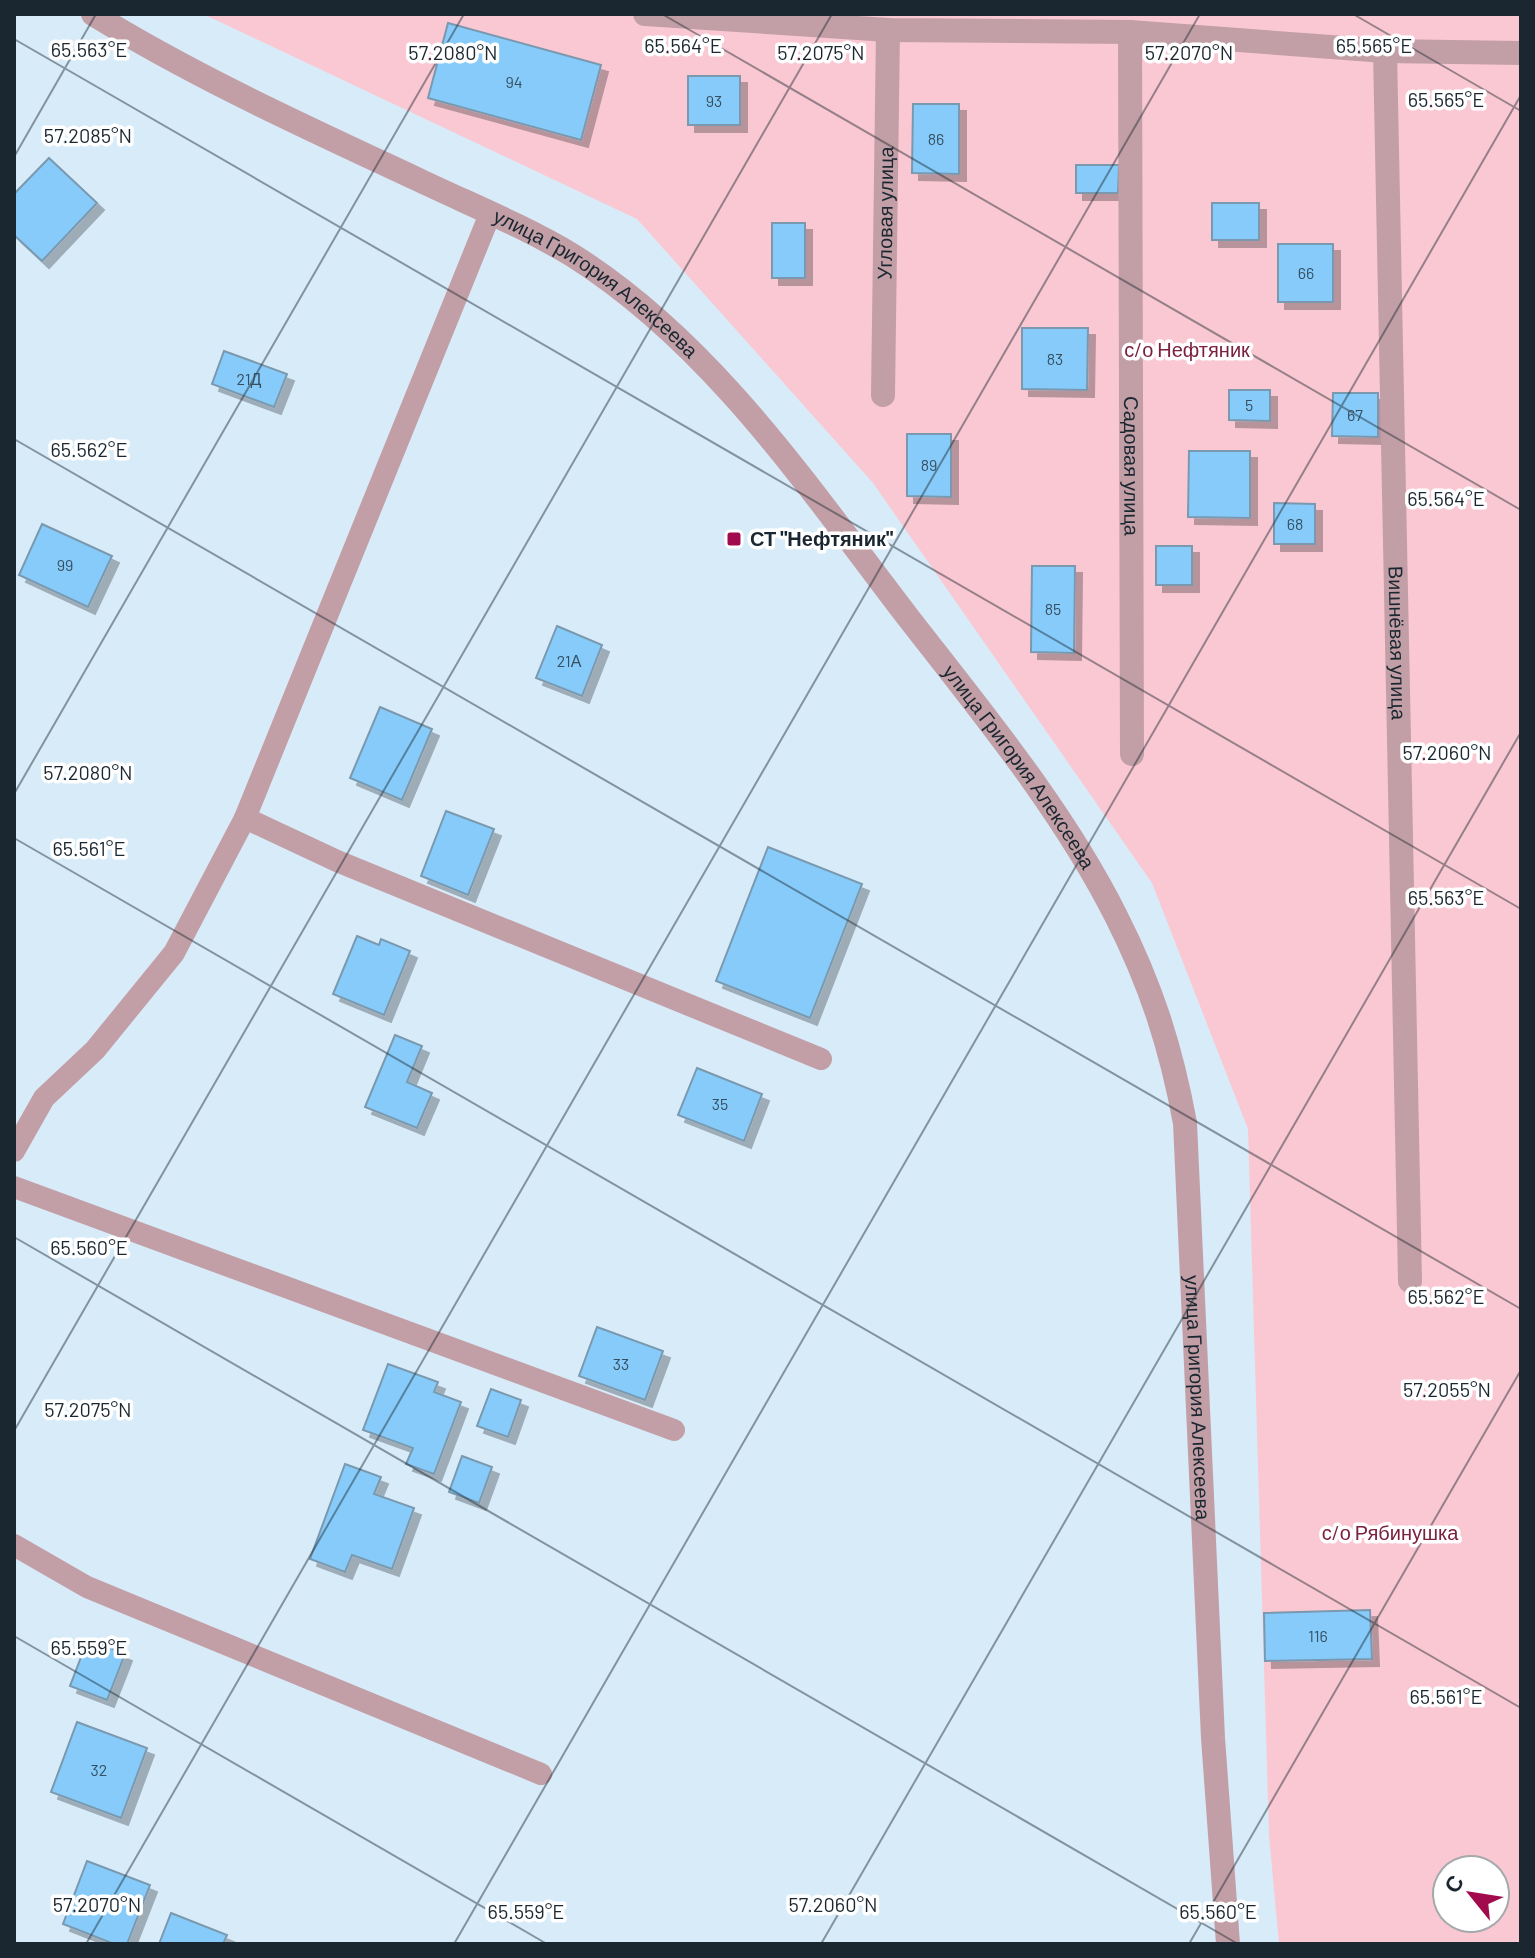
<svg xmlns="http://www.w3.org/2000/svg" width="1535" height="1958" viewBox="0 0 1535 1958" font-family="Barlow,sans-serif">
  <defs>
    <filter id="shadow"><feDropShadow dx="7" dy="7" stdDeviation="0" flood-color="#0004"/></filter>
  </defs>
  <rect width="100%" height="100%" fill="#d8ebf9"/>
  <path fill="#fac8d3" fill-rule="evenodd" d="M203 14H1521V1944H1279L1269 1835 1248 1129 1152 883 873 483 637 219ZM1447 1870H1495V1918H1447Z"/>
  <g fill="#86cbfa" stroke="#7a99af" stroke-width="2" filter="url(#shadow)">
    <path d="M448 23 601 65 581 140 428 98Z"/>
    <rect x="688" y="76" width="52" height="49"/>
    <path d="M913 104H959V174L912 173Z"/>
    <path d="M49 158 97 203 42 261 14 235V194Z"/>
    <path d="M1076 165H1119L1118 193H1076Z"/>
    <rect x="1212" y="203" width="47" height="37"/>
    <rect x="772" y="223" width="33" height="55"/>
    <rect x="1278" y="244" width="55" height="58"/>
    <path d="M1022 328H1088L1087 390 1022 389Z"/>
    <path d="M224 351 287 374 274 407 212 384Z"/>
    <path d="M1229 390H1270V421L1229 420Z"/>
    <path d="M1333 393H1378V437L1332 436Z"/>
    <path d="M907 434H951V497L907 496Z"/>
    <path d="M1189 451H1250V518L1188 517Z"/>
    <path d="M1274 503 1315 504V544H1274Z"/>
    <path d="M42 524 112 556 88 607 19 575Z"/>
    <rect x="1156" y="546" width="36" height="39"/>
    <path d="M1032 566H1075L1074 653 1031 652Z"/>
    <path d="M557 626 602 645 582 696 536 678Z"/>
    <path d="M380 707 432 729 402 800 350 778Z"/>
    <path d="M446 811 494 829 468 895 421 876Z"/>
    <path d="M768 847 862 884 810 1018 716 981Z"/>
    <path d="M357 936 379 945 381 939 410 951 384 1015 333 994Z"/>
    <path d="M395 1035 422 1046 407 1082 432 1093 417 1128 365 1107Z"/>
    <path d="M697 1068 762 1094 744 1141 678 1115Z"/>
    <path d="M597 1327 663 1351 645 1400 579 1376Z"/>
    <path d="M388 1364 438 1382 434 1392 461 1402 434 1474 406 1464 413 1448 363 1430Z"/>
    <path d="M491 1389 521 1400 508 1437 477 1426Z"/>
    <path d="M462 1456 492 1467 479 1503 449 1492Z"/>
    <path d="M345 1464 381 1477 374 1494 414 1508 392 1569 352 1555 345 1572 310 1559Z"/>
    <path d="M1370 1610 1372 1659 1265 1661 1264 1613Z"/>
    <path d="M88 1639 125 1654 107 1700 70 1686Z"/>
    <path d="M77 1722 147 1748 121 1818 51 1792Z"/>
    <path d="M87 1861 150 1885 127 1944H114L63 1924Z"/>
    <path d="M171 1913 227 1935 223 1944H159Z"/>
  </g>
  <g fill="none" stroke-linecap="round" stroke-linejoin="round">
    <g stroke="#c29fa6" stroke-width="22">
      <path d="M245 818 337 861 821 1059"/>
      <path d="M14 1151 44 1098 95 1050 174 953 245 818 490 214"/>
      <path d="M14 1187 674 1430"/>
      <path d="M14 1545 87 1587 541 1774"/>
    </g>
    <g stroke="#c29fa6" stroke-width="24">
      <path id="s1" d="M93 14C197 78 308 128 419 180 469 204 524 226 572 255 712 343 808 487 907 616 980 710 1063 810 1116 916 1151 985 1171 1047 1185 1123L1213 1738 1228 1944"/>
      <path d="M645 14 888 30 1130 32 1385 51 1521 53"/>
      <path id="s2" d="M1130 32 1132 754"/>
      <path id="s3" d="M1385 51 1410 1281"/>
      <path id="s4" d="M883 395 888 30"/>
    </g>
  </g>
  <path fill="none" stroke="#1b2730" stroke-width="2" stroke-opacity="0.45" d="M662 14 1521 510M1353 14 1521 111M14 39 1521 909M14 157 96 14M14 439 1521 1309M14 794 464 14M14 838 1521 1708M14 1237 1238 1944M14 1431 832 14M14 1636 547 1944M86 1944 1200 14M454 1944 1521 95M821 1944 1521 732M1189 1944 1521 1370"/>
  <rect fill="#a10b4d" stroke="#fff" stroke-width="3" x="726" y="531" width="16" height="16" rx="4"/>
  <g text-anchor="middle" stroke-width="7" stroke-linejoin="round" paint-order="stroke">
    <g font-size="16" fill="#365062">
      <text x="514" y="88">94</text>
      <text x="714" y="107">93</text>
      <text x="936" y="145">86</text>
      <text x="1306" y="279">66</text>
      <text x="1055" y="365">83</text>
      <text x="249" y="385">21Д</text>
      <text x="1249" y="411">5</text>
      <text x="1355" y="421">67</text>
      <text x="929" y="471">89</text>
      <text x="1295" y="530">68</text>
      <text x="65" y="571">99</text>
      <text x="1053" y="615">85</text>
      <text x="569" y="667">21А</text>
      <text x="720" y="1110">35</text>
      <text x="621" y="1370">33</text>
      <text x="1318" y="1642">116</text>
      <text x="99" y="1776">32</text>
    </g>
    <g font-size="20" fill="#1b2730" stroke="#fff">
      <text dy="7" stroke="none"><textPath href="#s4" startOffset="182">Угловая улица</textPath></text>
      <text dy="7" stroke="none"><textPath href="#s1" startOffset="572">улица Григория Алексеева</textPath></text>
      <text dy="7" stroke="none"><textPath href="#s2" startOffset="434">Садовая улица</textPath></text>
      <text dy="7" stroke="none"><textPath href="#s3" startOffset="592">Вишнёвая улица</textPath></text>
      <text dy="7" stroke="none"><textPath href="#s1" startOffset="1220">улица Григория Алексеева</textPath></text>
      <text dy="7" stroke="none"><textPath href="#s1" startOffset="1892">улица Григория Алексеева</textPath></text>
    </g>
    <g font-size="20" fill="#7a2040" stroke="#fff">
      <text x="1187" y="357">с/о Нефтяник</text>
      <text x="1390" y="1540">с/о Рябинушка</text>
    </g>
    <g font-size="20" font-weight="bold" fill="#1b2730" stroke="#fff" text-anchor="start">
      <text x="750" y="546">СТ "Нефтяник"</text>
    </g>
  </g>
  <g font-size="20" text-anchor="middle" fill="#1b2730" stroke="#fff" stroke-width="7" stroke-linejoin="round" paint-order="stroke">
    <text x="683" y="53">65.564°E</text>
    <text x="1374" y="53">65.565°E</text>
    <text x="89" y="57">65.563°E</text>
    <text x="453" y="60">57.2080°N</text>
    <text x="821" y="60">57.2075°N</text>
    <text x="1189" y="60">57.2070°N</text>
    <text x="1446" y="107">65.565°E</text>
    <text x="88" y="143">57.2085°N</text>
    <text x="89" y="457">65.562°E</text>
    <text x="1446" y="506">65.564°E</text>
    <text x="1447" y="760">57.2060°N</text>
    <text x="88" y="780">57.2080°N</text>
    <text x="89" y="856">65.561°E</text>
    <text x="1446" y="905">65.563°E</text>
    <text x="89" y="1255">65.560°E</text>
    <text x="1446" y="1304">65.562°E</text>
    <text x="1447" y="1397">57.2055°N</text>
    <text x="88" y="1417">57.2075°N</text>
    <text x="89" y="1655">65.559°E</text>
    <text x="1446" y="1704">65.561°E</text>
    <text x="97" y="1912">57.2070°N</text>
    <text x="833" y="1912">57.2060°N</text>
    <text x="526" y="1919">65.559°E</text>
    <text x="1218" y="1919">65.560°E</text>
  </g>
  <rect width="1535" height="1958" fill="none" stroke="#1b2730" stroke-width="32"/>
  <g transform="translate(1471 1894) rotate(300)"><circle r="38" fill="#ffffff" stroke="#a4a9ac" stroke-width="2"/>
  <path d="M0-6L14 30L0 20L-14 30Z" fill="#a10b4d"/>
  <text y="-12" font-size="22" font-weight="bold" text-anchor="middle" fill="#1b2730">С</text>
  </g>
</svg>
